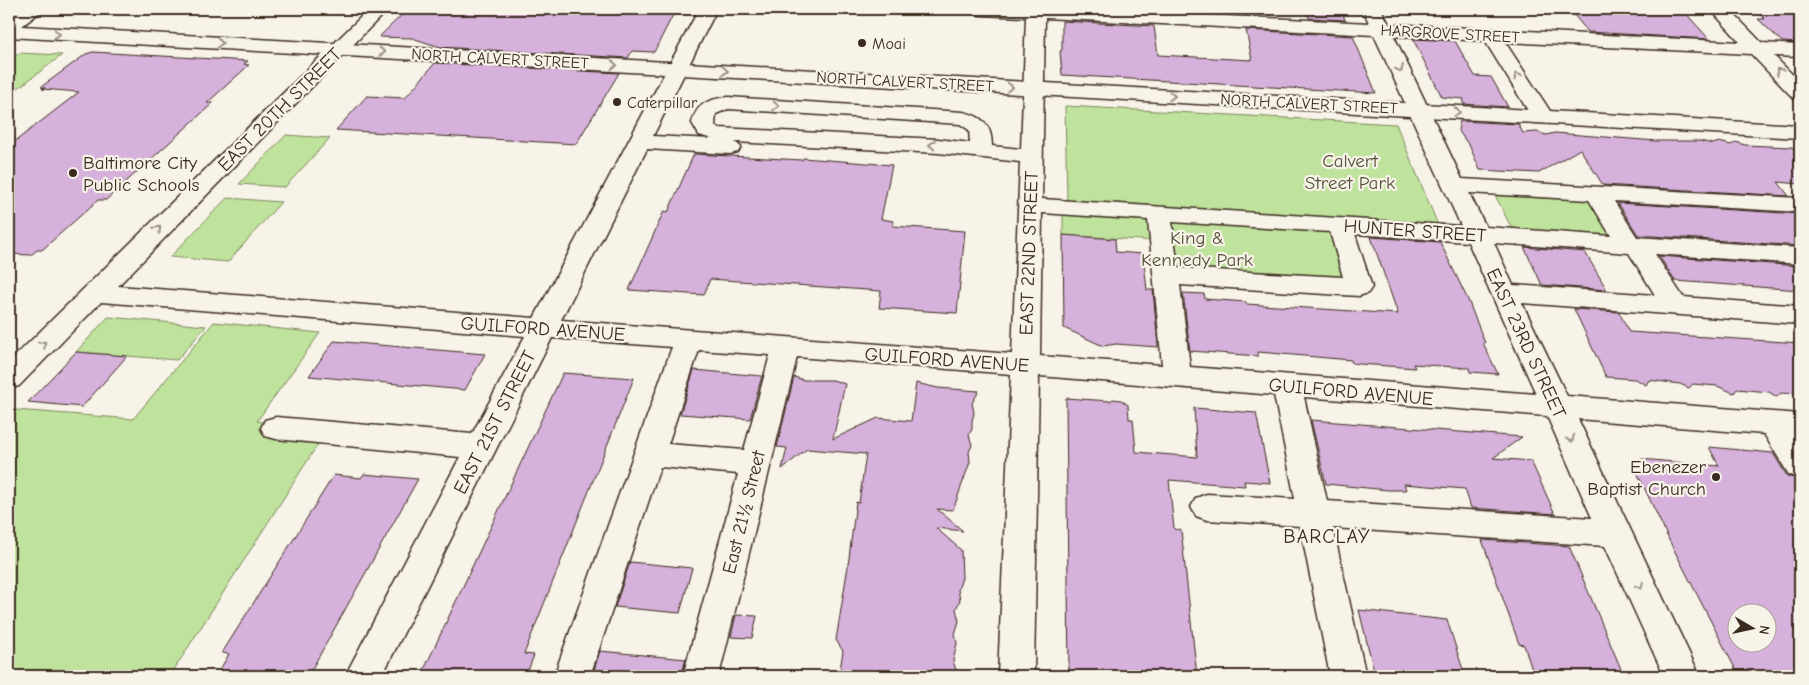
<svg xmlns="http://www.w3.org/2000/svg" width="1809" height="685" viewBox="0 0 1809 685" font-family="'Comic Neue',sans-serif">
  <rect width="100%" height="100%" fill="#f7f3e8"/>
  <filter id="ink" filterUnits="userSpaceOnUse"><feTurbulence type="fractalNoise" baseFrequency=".02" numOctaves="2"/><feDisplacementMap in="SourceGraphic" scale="10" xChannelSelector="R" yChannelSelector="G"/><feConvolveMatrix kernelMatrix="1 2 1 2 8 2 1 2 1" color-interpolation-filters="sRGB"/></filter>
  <g filter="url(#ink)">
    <g fill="#bfe29c" stroke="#7d865d">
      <path d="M19 53 62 55 9 95V61Z"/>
      <path d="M1065 106 1396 124 1438 225 1067 201Z"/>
      <path d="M286 135 330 138 285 187 239 184Z"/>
      <path d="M1493 191 1591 198 1614 236 1512 229Z"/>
      <path d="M227 198 281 202 228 262 170 257Z"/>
      <path d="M1063 214 1154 220 1155 241 1063 235Z"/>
      <path d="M1166 220 1345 231 1362 284 1174 273Z"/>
      <path d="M108 317 206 326 177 360 76 352Z"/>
      <path d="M214 322 320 333 257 421 315 430 322 438 175 668 172 676H9V417L16 410 133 419Z"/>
    </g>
    <g fill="#d6b1db" stroke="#3b2a1e" fill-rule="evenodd">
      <path d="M408 9H497L564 12V9H676L654 52 632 51 628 58 440 47 412 38 379 37Z"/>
      <path d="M1305 9H1341L1345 20 1309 18Z"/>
      <path d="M1569 9H1682L1709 39 1588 32Z"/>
      <path d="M1754 9H1800V43L1782 42 1758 19H1765Z"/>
      <path d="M1062 21 1154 26 1158 55 1252 60 1246 30 1353 36 1376 93 1062 75 1060 51 1062 50Z"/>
      <path d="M1413 39 1455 41 1475 76 1491 77 1508 107 1463 104 1464 99 1442 97Z"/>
      <path d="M93 52 248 61 244 64 249 65 207 103H213L106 200H98L42 250H37L31 255 9 254V146L79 92 42 89 45 88 41 87 86 54Z"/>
      <path d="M435 63 619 73 576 144 336 130 367 96 405 98Z"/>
      <path d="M1460 121 1518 124 1523 133 1537 132 1546 135 1555 133 1656 141H1700L1713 144 1719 142 1731 145 1736 142 1745 145 1791 147 1800 150V184L1778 182 1789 196 1603 185 1580 149 1539 173 1480 170 1470 147 1458 130Z"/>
      <path d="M694 154 802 160 803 158 892 165 881 219 893 221V226L965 231 957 313 879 308 881 291 710 279 704 295 629 290 664 211 668 212Z"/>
      <path d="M1618 203 1800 214V246L1638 235Z"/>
      <path d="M1063 235 1115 239 1116 252 1143 254 1147 290H1153L1158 347 1116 344 1103 346 1064 328Z"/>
      <path d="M1371 237 1440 242 1468 300 1485 343H1483L1498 374 1470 372 1469 368 1413 364 1415 368 1360 364 1352 363 1351 360 1258 352V356L1190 351 1183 293 1204 294 1205 299 1246 302V304L1398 314Z"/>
      <path d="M1524 247 1585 252 1607 290 1542 285Z"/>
      <path d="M1659 256 1800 266V290L1675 281Z"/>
      <path d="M1574 309 1619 312 1629 332 1800 343V394L1781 393 1777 397 1769 392 1737 389 1734 393 1717 386 1693 384 1689 388 1680 384 1649 380 1646 385 1635 379 1606 377Z"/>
      <path d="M334 341 379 345 485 354 465 390 309 376Z"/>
      <path d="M76 352 127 356 82 407 28 402Z"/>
      <path d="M694 370 762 376 750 419 680 414Z"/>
      <path d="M563 373 634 378 524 654 534 655 526 676H421Z"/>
      <path d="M794 377 804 380H833L845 384 833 439 878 418 911 421 916 383 938 388 979 391 972 403 974 413 972 421V429L969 435 972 445 969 452 970 462 953 510 937 509 963 531 936 528 961 550 962 578 958 590 960 600 956 609 959 621 955 634 957 643 953 661 958 676H839L843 651 836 640 848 566 856 502 859 503 866 454 807 449 782 469 787 448 777 447Z"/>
      <path d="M1066 398 1110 401 1113 399 1121 400 1128 405 1129 419H1133L1136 452 1197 457 1194 408 1256 413 1270 483 1244 481 1245 486 1169 480 1174 529 1181 530 1197 676H1069Z"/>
      <path d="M1311 420 1522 437 1493 458 1531 461 1555 514 1471 508 1465 489 1404 484 1406 490H1388L1326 484Z"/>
      <path d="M1709 447 1773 453 1787 476 1800 480V676H1739L1669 540 1633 464 1645 465 1641 459 1719 466ZM1736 612H1766V642H1736Z"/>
      <path d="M364 474 418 479 308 676H248L218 673 229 654 222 653 334 475 361 478Z"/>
      <path d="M1482 540 1569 546 1624 676H1534L1524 645 1519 644Z"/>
      <path d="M630 562 692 568 680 613 615 607Z"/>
      <path d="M1359 610 1447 620 1465 676 1374 671Z"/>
      <path d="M736 615 757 616 752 638 731 637Z"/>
      <path d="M600 651 686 659 681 676H592Z"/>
    </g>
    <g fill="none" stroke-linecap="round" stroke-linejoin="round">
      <defs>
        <path id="minor" d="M369 9H388L118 286 534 318 699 9H717L653 136 712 139 699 135 692 123C696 103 710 99 728 97L963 112C982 116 992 125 992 146L1021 149 1026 17 980 15 973 13 971 9H1084L1369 23 1363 9H1381L1389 24 1740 42 1710 9H1729L1762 43 1800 45V57L1774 56 1800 82V100L1793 98 1751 54 1505 42 1554 117 1551 122 1543 123 1535 122 1485 41 1394 36 1462 179 1800 198V212L1614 201 1637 237 1800 248V264L1655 254 1683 297 1800 306V324L1522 303 1567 396 1800 414V436H1797L1800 441V478L1789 475 1764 434 1578 419 1700 676H1664L1605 546 1333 528 1366 676H1330L1300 526 1207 520 1196 516 1191 507 1196 498 1207 494 1295 499 1274 395 1039 376 1034 676H998L1011 374 797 357 719 676H683L738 474 660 467 590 676H554L672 347 552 338 382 676H345L460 457 276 439 265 436 261 428 265 420 276 417 472 434 525 336 101 302 19 386 9 389V362ZM1045 18 1374 35 1461 226 1042 199ZM728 109 960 124 969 130 970 143 938 139 719 128 715 126 716 114ZM735 142 938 153 1020 162 1012 354 561 320 647 149 730 154 738 152 741 147ZM1469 193 1589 200 1611 236 1486 227ZM1042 213 1148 220 1162 365 1040 356ZM1172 222 1330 232 1343 277 1178 268ZM1355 234 1468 242 1536 394 1190 367 1180 285 1359 296 1368 293 1372 287ZM1494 243 1629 253 1655 295 1513 285ZM699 350 770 355 744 450 668 444ZM1304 397 1547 416 1592 518 1327 501Z"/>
        <path id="major" d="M23 9H44L22 26 1800 125V138L9 37V18Z"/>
      </defs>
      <use href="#minor" stroke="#3b2a1e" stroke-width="3"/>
      <use href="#major" stroke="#3b2a1e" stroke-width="3"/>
      <use href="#minor" fill="#f7f3e8" fill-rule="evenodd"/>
      <use href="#major" fill="#f7f3e8" fill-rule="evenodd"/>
    </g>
    <defs><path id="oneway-chevron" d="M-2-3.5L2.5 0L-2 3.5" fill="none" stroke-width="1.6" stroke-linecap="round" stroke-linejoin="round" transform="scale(1.25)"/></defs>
    <g stroke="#998e83">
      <use href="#oneway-chevron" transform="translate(57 34) rotate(3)"/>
      <use href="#oneway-chevron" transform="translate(220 43) rotate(3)"/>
      <use href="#oneway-chevron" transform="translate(382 52) rotate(3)"/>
      <use href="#oneway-chevron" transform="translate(614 65) rotate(3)"/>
      <use href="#oneway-chevron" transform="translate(1400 69) rotate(65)"/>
      <use href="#oneway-chevron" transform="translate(725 71) rotate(3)"/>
      <use href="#oneway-chevron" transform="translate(1779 71) rotate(-133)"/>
      <use href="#oneway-chevron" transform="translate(1517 76) rotate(-122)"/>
      <use href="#oneway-chevron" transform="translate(1010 87) rotate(3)"/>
      <use href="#oneway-chevron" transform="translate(1172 96) rotate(3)"/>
      <use href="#oneway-chevron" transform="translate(776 106) rotate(4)"/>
      <use href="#oneway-chevron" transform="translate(1457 112) rotate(3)"/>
      <use href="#oneway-chevron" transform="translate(932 145) rotate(-177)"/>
      <use href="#oneway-chevron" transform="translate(158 229) rotate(-45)"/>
      <use href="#oneway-chevron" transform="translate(43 344) rotate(-45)"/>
      <use href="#oneway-chevron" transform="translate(1571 439) rotate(65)"/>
      <use href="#oneway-chevron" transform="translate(1640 586) rotate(65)"/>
    </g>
  </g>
  <g fill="#3b2a1e" stroke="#f7f3e8" stroke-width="2">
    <circle cx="862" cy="43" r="5"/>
    <circle cx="617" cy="102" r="5"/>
    <circle cx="73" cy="173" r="5"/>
    <circle cx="1716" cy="477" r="5"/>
  </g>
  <g text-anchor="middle" stroke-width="4.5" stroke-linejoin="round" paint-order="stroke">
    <g font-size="16" fill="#3b2a1e" stroke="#f7f3e8">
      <text transform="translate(1450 33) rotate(3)" y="6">HARGROVE STREET</text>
      <text transform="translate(500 58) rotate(3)" y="6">NORTH CALVERT STREET</text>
      <text transform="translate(905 81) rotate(3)" y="6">NORTH CALVERT STREET</text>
      <text transform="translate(1309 103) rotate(3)" y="6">NORTH CALVERT STREET</text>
    </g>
    <g font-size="16" fill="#3b2a1e" stroke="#f7f3e8" text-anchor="start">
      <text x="872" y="49">Moai</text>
      <text x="627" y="108">Caterpillar</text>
    </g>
    <g font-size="19" fill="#3b2a1e" stroke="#f7f3e8">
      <text transform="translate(279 109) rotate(-45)" y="7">EAST 20TH STREET</text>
      <text transform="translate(1415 230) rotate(4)" y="7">HUNTER STREET</text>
      <text transform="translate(1028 253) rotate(-88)" y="7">EAST 22ND STREET</text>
      <text transform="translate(543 328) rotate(4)" y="7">GUILFORD AVENUE</text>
      <text transform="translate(1527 343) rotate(65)" y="7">EAST 23RD STREET</text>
      <text transform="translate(947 359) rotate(4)" y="7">GUILFORD AVENUE</text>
      <text transform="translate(1351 391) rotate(5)" y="7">GUILFORD AVENUE</text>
      <text transform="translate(494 422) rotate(-63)" y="7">EAST 21ST STREET</text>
      <text transform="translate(743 512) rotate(-76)" y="7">East 21½ Street</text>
    </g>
    <g font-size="19" fill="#554f37" stroke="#f7f3e8">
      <text x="1350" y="167">Calvert<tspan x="1350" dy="22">Street Park</tspan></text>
      <text x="1197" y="244">King &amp;<tspan x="1197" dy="22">Kennedy Park</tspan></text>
    </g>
    <g font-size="19" fill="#3b2a1e" stroke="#f7f3e8" text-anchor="start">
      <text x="83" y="169">Baltimore City<tspan x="83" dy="22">Public Schools</tspan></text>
      <text x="1706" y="473" text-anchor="end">Ebenezer<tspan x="1706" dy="22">Baptist Church</tspan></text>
    </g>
    <g font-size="20" letter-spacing="1" fill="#3b2a1e" stroke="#f7f3e8">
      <text x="1327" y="543">BARCLAY</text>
    </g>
  </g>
  <rect width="1809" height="685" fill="none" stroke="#f7f3e8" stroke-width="30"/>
  <rect x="15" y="15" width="1779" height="655" fill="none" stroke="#3b2a1e" stroke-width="2" filter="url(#ink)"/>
  <g transform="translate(1752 628) rotate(99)"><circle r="24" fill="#f7f3e8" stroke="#aca397"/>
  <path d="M0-4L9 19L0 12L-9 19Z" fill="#3b2a1e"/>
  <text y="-8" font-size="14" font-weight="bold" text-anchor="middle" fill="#3b2a1e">N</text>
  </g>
</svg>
